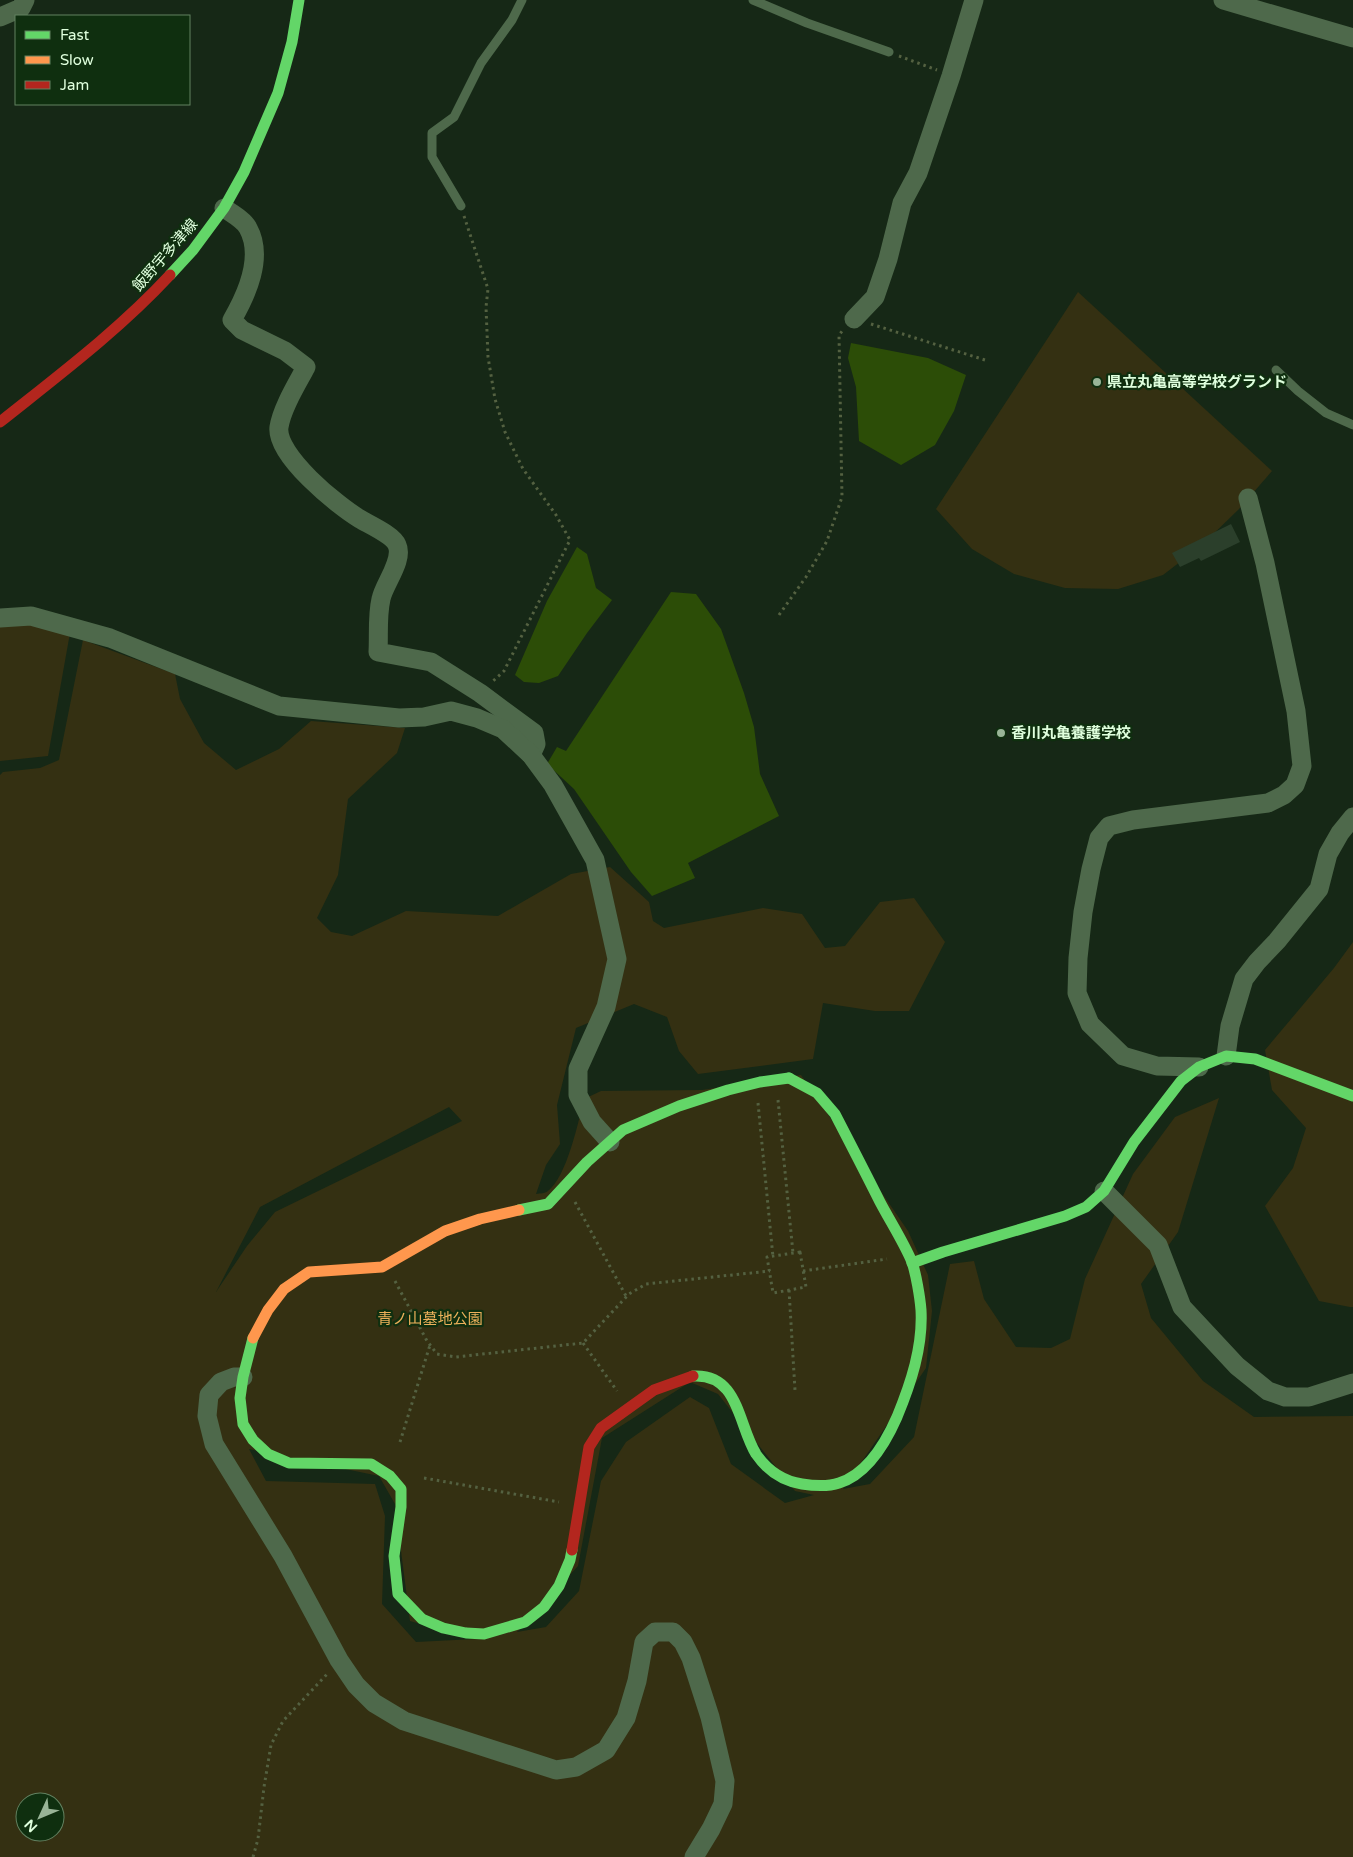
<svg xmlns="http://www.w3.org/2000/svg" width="1353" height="1857" viewBox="0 0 1353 1857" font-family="'Varela Round','Noto Sans JP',sans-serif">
  <rect width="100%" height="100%" fill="#162816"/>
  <g fill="#343012" fill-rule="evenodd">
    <path d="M1078 292 1272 471 1239 509 1202 545 1163 575 1118 589 1065 588 1014 574 972 549 936 509Z"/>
    <path d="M28 621 70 633 48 756 0 761V624Z"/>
    <path d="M83 640 175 674 180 699 204 743 236 770 279 749 311 721 405 728 397 753 348 799 338 875 317 918 331 932 352 936 406 911 498 916 571 874 610 867 649 902 653 921 664 928 763 908 802 914 825 948 845 946 880 902 914 898 945 942 909 1011H875L823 1003 813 1059 698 1074 679 1051 667 1017 634 1004 576 1028 557 1105 560 1144 546 1165 536 1194C541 1193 544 1194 548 1191 567 1176 578 1123 584 1099L601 1091 702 1090 801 1075 908 1231 928 1275 932 1311 926 1368 843 1489 870 1484 914 1437 950 1264 974 1261 984 1299 1016 1347 1051 1348 1070 1339 1085 1279 1133 1174 1175 1117 1219 1098 1178 1232 1141 1284 1151 1318 1203 1381 1254 1417 1353 1416V1857H0V775L3 772 40 768 59 760ZM449 1107 462 1121 275 1212 247 1246 216 1292 260 1207ZM690 1382 718 1394 795 1491 814 1495 785 1503 731 1464 709 1408 690 1397 626 1442 601 1481 579 1591 546 1627 517 1632 578 1566 602 1438ZM249 1449 379 1476 395 1504 410 1621 475 1639 416 1642 382 1604 385 1516 375 1484 266 1481ZM25 1802H55V1832H25Z"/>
    <path d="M1353 942V1307H1350L1319 1301 1265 1206 1293 1168 1306 1128 1272 1090 1265 1050 1334 968Z"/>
  </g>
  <g fill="#2c4d07">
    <path d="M851 343 928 358 966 375 954 411 935 445 901 465 859 441 856 387 848 358Z"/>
    <path d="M577 547 587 554 596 588 612 600 587 633 558 676 539 683 524 682 515 675 547 601Z"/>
    <path d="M671 592 696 594 721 629 744 693 754 727 760 774 779 816 688 863 695 878 652 896 631 872 574 789 547 764 557 747 566 751Z"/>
  </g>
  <path fill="#2b3f2b" d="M1231 524 1240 542 1201 561 1199 558 1180 567 1172 553Z"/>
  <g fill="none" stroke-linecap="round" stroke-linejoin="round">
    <g stroke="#546141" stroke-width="3" stroke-dasharray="2.5 4" stroke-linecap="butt">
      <path d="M899 56 937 70"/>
      <path d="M464 216 488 289 486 307 488 357 495 399 505 432 523 469 556 515 570 540 504 671 492 682"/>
      <path d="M871 324 985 360"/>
      <path d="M779 615 806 577 827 541 842 497 839 335 843 330"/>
      <path d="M778 1100 793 1253"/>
      <path d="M758 1103 773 1257"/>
      <path d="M575 1202 626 1296"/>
      <path d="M800 1252 806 1287 773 1293 767 1257Z"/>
      <path d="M803 1271 887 1259"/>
      <path d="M395 1281 427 1341 437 1354 456 1357 583 1343 629 1294 646 1284 770 1271"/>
      <path d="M789 1290 795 1390"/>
      <path d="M583 1343 617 1391"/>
      <path d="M400 1442 430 1345"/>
      <path d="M424 1478 559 1502"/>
      <path d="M253 1857 258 1839 264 1787 271 1745 283 1721 329 1672"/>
    </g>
    <g stroke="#4e694b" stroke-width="9">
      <path d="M753 0 807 23 889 52"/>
      <path d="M461 206 432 157V133L454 117 481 63 512 20 522 0"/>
      <path d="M1276 370 1298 391 1326 413 1353 425"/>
    </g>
    <g stroke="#4e694b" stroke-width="19">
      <path d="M1223 0 1353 38"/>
      <path d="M0 17 21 8 25 0"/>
      <path d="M224 208C231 213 244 220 248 228 264 257 247 294 232 320L242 330 285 351 306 367C297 384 282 408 279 427 275 455 338 506 360 519 370 525 393 535 397 545 404 560 384 584 381 599 377 616 379 635 378 652L431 662 480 693 534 733 536 744 531 755"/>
      <path d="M854 319 875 297 888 259 902 203 918 173 951 76 974 0"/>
      <path d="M0 618 31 616 110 638 279 706 399 718 424 717 451 711 477 718 503 729 531 755 553 785 595 860 617 959 606 1007 578 1069V1095L592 1122 610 1142"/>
      <path d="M1226 1056 1230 1026 1244 979 1257 962 1277 941 1319 889 1328 854 1340 833 1353 817"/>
      <path d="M1199 1067 1157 1066 1123 1056 1090 1024 1077 993 1078 958 1083 912 1091 869 1099 838 1109 826 1133 820 1268 803 1284 795 1295 785 1302 766 1296 711 1265 563 1248 498"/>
      <path d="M1104 1191 1158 1245 1182 1307 1237 1366 1268 1391 1285 1397H1309L1353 1383"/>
      <path d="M243 1377H234L221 1382 209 1395 207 1416 214 1444 283 1556 339 1660 356 1685 374 1703 404 1721 556 1770 576 1767 606 1750 626 1718 637 1681 644 1642 655 1632H673L683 1642 691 1658 710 1717 725 1781 723 1804 711 1829 694 1857"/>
    </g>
    <g stroke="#63d668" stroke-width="11">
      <path d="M170 275 193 250 224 208 244 172 278 93 292 42 299 0"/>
      <path d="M519 1210 548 1204 587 1162 623 1130 679 1106 728 1090 760 1082 789 1078"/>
      <path d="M912 1263 943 1252 1065 1216 1086 1207 1104 1191 1134 1142 1181 1081 1199 1067 1226 1056 1255 1059 1353 1096"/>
      <path d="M253 1338 243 1377 240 1398 243 1424 253 1440 268 1454 289 1463 371 1464 390 1476 401 1489V1507L394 1556 398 1594 422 1619 443 1628 466 1633 484 1634 525 1622 544 1607 559 1586 570 1560 572 1550"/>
      <path d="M693 1376C739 1373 738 1425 756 1454 767 1470 783 1481 802 1484 815 1486 827 1487 839 1483 868 1474 886 1442 897 1417 911 1383 923 1347 921 1310 920 1297 916 1274 912 1262 903 1241 890 1221 880 1202 865 1172 850 1143 835 1114L817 1093 789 1078"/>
    </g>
    <path stroke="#ff974d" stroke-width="11" d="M253 1338 268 1310 284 1289 309 1272 382 1267 445 1231 480 1219 519 1210"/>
    <g stroke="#b3261e" stroke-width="11">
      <path d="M0 422C59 375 119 330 170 275"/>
      <path d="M572 1550 589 1447 601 1428 654 1390 693 1376"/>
    </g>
  </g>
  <g fill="#99b497" stroke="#0f2f0f" stroke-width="2">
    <circle cx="1097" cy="382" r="5"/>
    <circle cx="1001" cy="733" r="5"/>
  </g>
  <g text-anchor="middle" stroke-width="4.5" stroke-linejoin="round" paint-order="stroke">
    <g font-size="15" fill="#dfffdd" stroke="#0f2f0f">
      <text transform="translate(165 255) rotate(-49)" y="5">飯野宇多津線</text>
    </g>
    <g font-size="15" font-weight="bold" fill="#dfffdd" stroke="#0f2f0f" text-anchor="start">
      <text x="1107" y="387">県立丸亀高等学校グランド</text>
      <text x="1011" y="738">香川丸亀養護学校</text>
    </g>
    <g font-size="15" fill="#ecb05b" stroke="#0f2f0f">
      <text x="430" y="1324">青ノ山墓地公園</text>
    </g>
  </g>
  <rect x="15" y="15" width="175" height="90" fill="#0f2f0f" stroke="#628261"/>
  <rect x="25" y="31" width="25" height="8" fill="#63d668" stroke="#628261"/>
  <text x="60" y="40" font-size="15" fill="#dfffdd">Fast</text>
  <rect x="25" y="56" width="25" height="8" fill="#ff974d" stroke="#628261"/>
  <text x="60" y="65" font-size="15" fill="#dfffdd">Slow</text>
  <rect x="25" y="81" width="25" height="8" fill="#b3261e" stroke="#628261"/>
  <text x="60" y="90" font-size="15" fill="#dfffdd">Jam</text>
  <g transform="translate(40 1817) rotate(226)"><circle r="24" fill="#0f2f0f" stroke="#628261"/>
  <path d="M0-4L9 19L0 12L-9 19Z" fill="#99b497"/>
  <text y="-8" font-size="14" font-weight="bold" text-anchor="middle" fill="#dfffdd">N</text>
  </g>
</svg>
